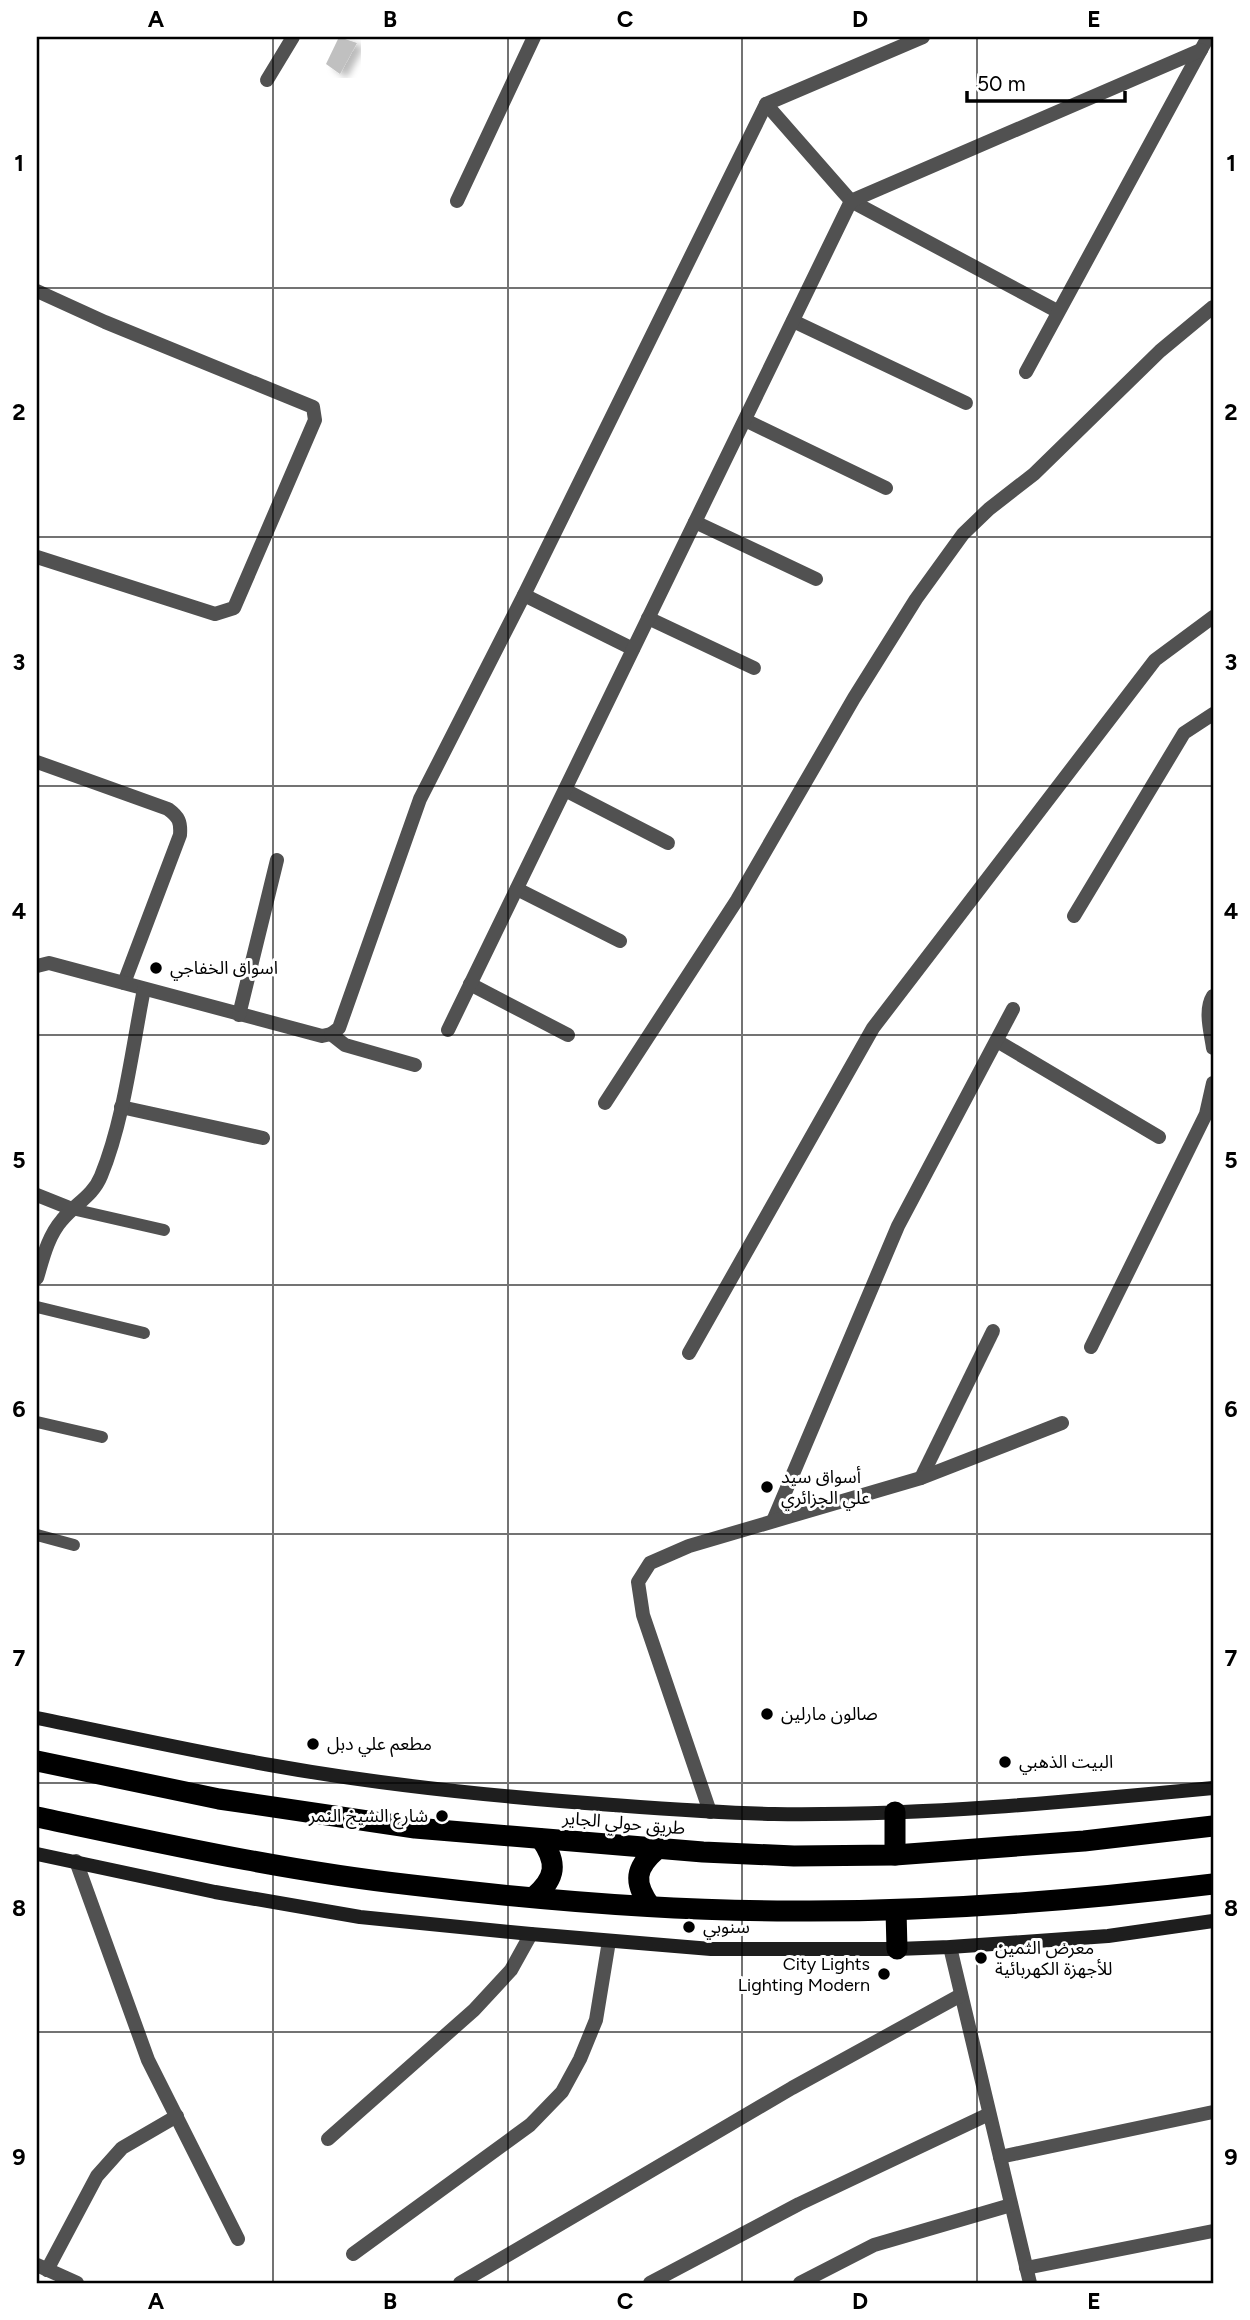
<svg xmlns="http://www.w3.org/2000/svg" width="1250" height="2320" viewBox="0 0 1250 2320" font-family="Figtree,'Noto Sans Arabic',sans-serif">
  <defs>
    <filter id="shadow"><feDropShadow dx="7" dy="4" stdDeviation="3.5" flood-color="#0004"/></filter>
  </defs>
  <rect width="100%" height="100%" fill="#fff"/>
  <path fill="#c0c0c0" filter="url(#shadow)" d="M339 37 357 43 340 74 326 64Z"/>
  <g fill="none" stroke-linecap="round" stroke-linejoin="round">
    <g stroke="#515151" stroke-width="12">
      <path d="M72 1209 164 1230"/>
      <path d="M37 1307 144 1333"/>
      <path d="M37 1422 102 1437"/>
      <path d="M37 1535 74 1545"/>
    </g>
    <g stroke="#515151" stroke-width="14">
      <path d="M267 80 293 37"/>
      <path d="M766 104 851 201 1057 311"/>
      <path d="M457 201 534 37"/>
      <path d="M37 291 105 322 313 407 315 420 234 608 215 614 37 557"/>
      <path d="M793 321 966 403"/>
      <path d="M1026 372 1208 37"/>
      <path d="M745 420 886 488"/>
      <path d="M695 522 816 579"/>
      <path d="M524 595 633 649"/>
      <path d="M648 618 754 668"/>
      <path d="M37 762 168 809C179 817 181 822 180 835L124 983"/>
      <path d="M565 790 668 843"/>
      <path d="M517 889 620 941"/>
      <path d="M1074 916 1184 733 1213 714"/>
      <path d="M37 966 49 963 322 1036 331 1034 339 1028 420 799 524 595 766 104 923 37"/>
      <path d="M470 984 568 1035"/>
      <path d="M1213 996C1204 1010 1211 1033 1213 1048"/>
      <path d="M239 1015 277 860"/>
      <path d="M448 1030 851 201 1201 50"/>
      <path d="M331 1034 345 1045 415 1065"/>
      <path d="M997 1041 1159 1137"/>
      <path d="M605 1103 737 900 854 698 916 599 963 534 989 509 1034 474 1160 351 1213 307"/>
      <path d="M121 1107 263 1138"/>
      <path d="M37 1195 72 1209"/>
      <path d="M37 1278C43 1258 48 1236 62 1220 75 1204 93 1196 101 1176 124 1120 132 1049 144 989"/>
      <path d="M1091 1347 1206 1114 1213 1083"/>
      <path d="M689 1353 873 1028 1155 660 1213 617"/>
      <path d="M921 1478 993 1331"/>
      <path d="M773 1521 898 1226 1013 1009"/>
      <path d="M710 1812 643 1615 638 1582 650 1563 689 1546 921 1478 1062 1423"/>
      <path d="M76 1861 148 2060 238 2239"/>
      <path d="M950 1947 1030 2283"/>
      <path d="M328 2139 474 2010 511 1970 531 1934"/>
      <path d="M1000 2157 1213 2112"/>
      <path d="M353 2254 530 2125 562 2092 580 2059 596 2020 609 1941"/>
      <path d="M37 2265 77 2283"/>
      <path d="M1026 2268 1213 2231"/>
      <path d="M47 2270 97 2176 122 2148 177 2116"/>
      <path d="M460 2283 792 2088 961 1995"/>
      <path d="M650 2283 799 2204 989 2114"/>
      <path d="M800 2283 874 2245 1011 2205"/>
    </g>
    <g stroke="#1e1e1e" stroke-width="14">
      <path d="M37 1718C116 1734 196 1752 276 1766 388 1786 500 1797 613 1805 667 1809 720 1813 774 1814 920 1816 1067 1802 1213 1788"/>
      <path d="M37 1854 215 1892 360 1917 531 1934 711 1949H897L950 1947 1108 1936 1213 1921"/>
    </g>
    <g stroke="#000" stroke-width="21">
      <path d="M37 1761 219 1799 415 1828 703 1852 794 1856 895 1855 1084 1841 1213 1826"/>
      <path d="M895 1812V1855"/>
      <path d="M37 1817C161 1843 285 1871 412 1885 537 1900 665 1911 792 1911 932 1912 1074 1901 1213 1884"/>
      <path d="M534 1897C556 1878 558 1863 541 1839"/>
      <path d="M650 1906C633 1882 635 1868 657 1849"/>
      <path d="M896 1910 897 1949"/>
    </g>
  </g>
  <path fill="none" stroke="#000" stroke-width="2" stroke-opacity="0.55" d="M273 37V2283M508 37V2283M742 37V2283M977 37V2283M37 288H1213M37 537H1213M37 786H1213M37 1035H1213M37 1285H1213M37 1534H1213M37 1783H1213M37 2032H1213"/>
  <g fill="#000" stroke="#fff" stroke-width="2.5">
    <circle cx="156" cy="968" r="7"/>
    <circle cx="767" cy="1487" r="7"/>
    <circle cx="767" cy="1714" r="7"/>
    <circle cx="313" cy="1744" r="7"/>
    <circle cx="1005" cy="1762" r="7"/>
    <circle cx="442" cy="1816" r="7"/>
    <circle cx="689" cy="1927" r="7"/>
    <circle cx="981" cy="1958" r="7"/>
    <circle cx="884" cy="1974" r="7"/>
  </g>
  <g text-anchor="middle" stroke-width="6" stroke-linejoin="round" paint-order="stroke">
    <g font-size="18" fill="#000" stroke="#fff" text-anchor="start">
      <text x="170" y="974">اسواق الخفاجي</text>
      <text x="781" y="1483">أسواق سيد<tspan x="781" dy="21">علي الجزائري</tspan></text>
      <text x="781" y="1720">صالون مارلين</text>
      <text x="327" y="1750">مطعم علي دبل</text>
      <text x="1019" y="1768">البيت الذهبي</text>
      <text x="428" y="1822" text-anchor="end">شارع الشيخ النمر</text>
      <text x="703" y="1933">سنوبي</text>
      <text x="995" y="1954">معرض الثمين<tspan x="995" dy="21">للأجهزة الكهربائية</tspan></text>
      <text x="870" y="1970" text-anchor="end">City Lights<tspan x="870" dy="21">Lighting Modern</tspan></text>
    </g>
    <g font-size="18" fill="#000" stroke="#fff">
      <text transform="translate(624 1823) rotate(5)" y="6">طريق حولي الجاير</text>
    </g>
  </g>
  <rect width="1250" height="2320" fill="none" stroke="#ffffff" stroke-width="77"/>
  <path d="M967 91v10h158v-10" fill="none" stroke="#000000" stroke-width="3.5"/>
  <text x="977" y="91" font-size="21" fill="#000000" stroke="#ffffff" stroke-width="5" paint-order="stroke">50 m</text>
  <rect x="38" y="38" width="1174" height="2244" fill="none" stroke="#000" stroke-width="2.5"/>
  <g font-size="23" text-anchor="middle" font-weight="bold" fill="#000">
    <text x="156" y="27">A</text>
    <text x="390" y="27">B</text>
    <text x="625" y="27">C</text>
    <text x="860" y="27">D</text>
    <text x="1094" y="27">E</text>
    <text x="19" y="171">1</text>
    <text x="1231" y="171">1</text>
    <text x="19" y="420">2</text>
    <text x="1231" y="420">2</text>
    <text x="19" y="670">3</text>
    <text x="1231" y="670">3</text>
    <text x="19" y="919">4</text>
    <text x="1231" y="919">4</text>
    <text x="19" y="1168">5</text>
    <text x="1231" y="1168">5</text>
    <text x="19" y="1417">6</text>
    <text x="1231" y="1417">6</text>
    <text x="19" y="1666">7</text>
    <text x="1231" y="1666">7</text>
    <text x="19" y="1916">8</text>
    <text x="1231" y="1916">8</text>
    <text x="19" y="2165">9</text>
    <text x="1231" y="2165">9</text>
    <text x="156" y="2309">A</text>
    <text x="390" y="2309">B</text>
    <text x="625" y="2309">C</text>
    <text x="860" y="2309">D</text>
    <text x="1094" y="2309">E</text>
  </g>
</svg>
